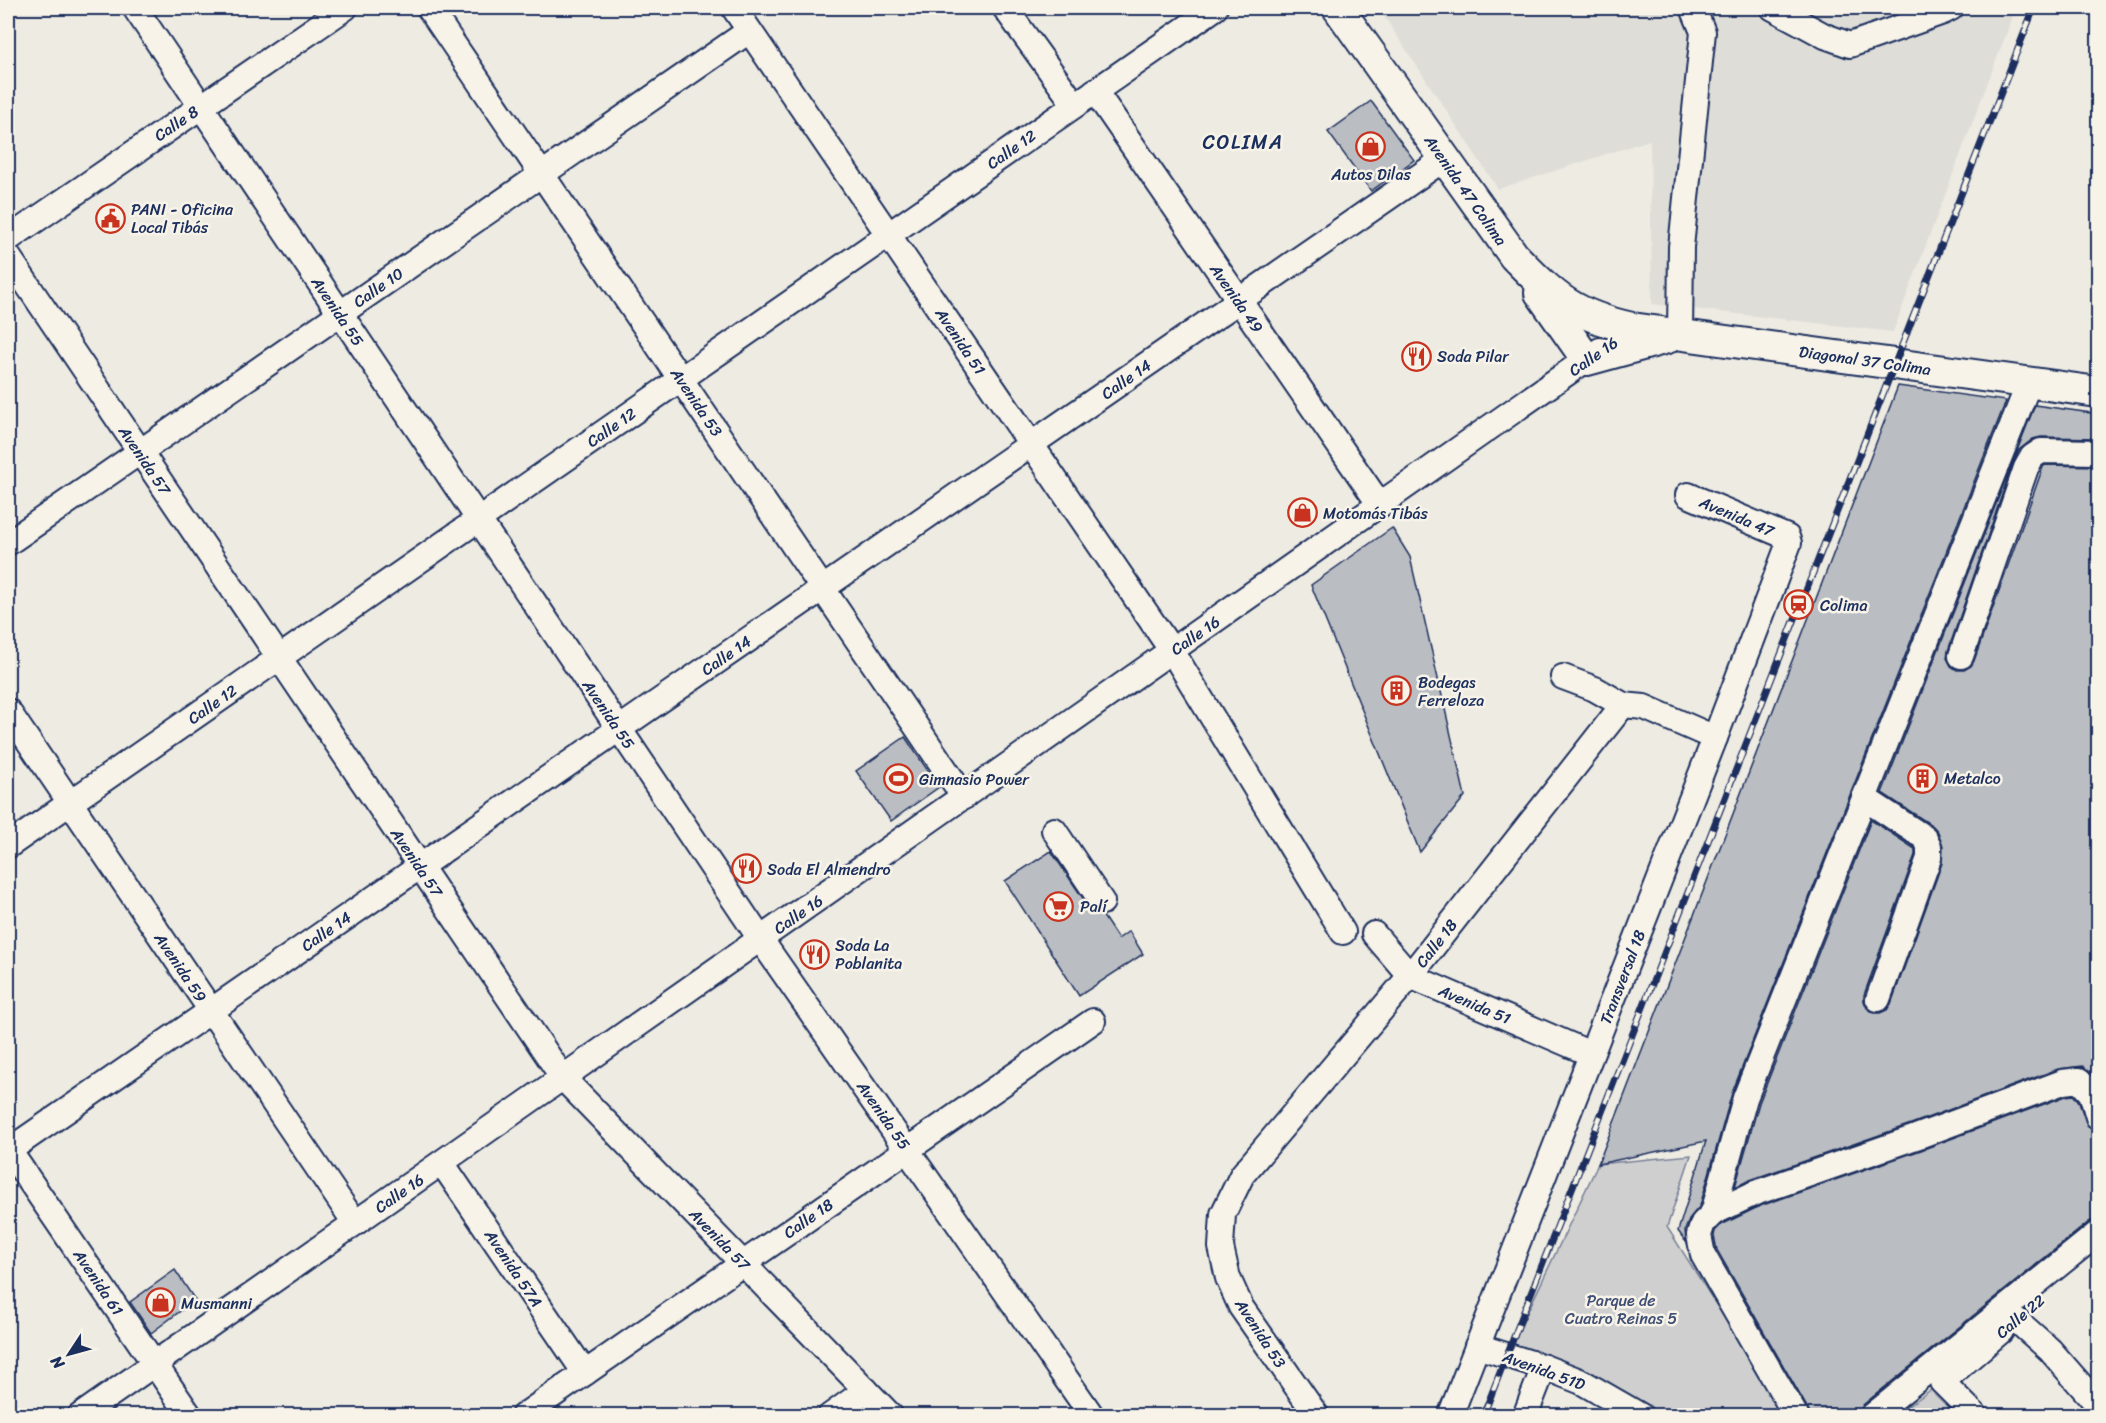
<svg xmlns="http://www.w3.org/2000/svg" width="2106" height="1423" viewBox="0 0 2106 1423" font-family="Sriracha,sans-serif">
  <rect width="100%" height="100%" fill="#eeebe2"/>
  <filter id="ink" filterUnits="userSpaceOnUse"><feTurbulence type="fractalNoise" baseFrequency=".0167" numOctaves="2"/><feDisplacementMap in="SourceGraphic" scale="12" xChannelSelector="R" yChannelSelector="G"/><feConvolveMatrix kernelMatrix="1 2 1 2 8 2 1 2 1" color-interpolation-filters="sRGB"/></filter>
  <g filter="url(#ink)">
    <path fill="#deddd8" d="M1402 8H2016L1893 332 1652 304 1650 140 1498 189 1384 16Z"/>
    <g fill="#cfcfcf" stroke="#757f96" stroke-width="1.5">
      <path d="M1691 1155 1667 1227 1786 1415H1661L1507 1355 1598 1164Z"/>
      <path d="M1942 1382 1976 1416H1894Z"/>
    </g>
    <g fill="#babdc2" stroke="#1b2f5e" stroke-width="1.5">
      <path d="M1371 101 1414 160 1371 191 1328 132Z"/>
      <path d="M1898 386 2006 401 1732 1093 1700 1206 1690 1218 1685 1230 1686 1242 1678 1231 1706 1141 1598 1164Z"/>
      <path d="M2035 405 2098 414V438L2041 437 2033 439 2019 450 2013 463 1948 651 1947 658 1951 666 1957 670H1964L1971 666 1974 661 2043 467 2045 465 2098 466V1080L2083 1066 2058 1069 1911 1124 1750 1180 1735 1187 1759 1103 1871 820 1915 849V855L1864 995V1001L1867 1008 1874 1013H1880L1887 1010 1891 1004 1942 863 1943 846 1938 832 1933 826 1882 793Z"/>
      <path d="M1392 528 1410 557 1465 796 1420 852 1311 585Z"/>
      <path d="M905 737 939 787 891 821 856 771Z"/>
      <path d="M1051 851 1091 910 1096 915 1103 916 1118 939 1129 931 1143 954 1079 996 1005 881Z"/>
      <path d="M2073 1095 2078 1100 2088 1127 2098 1131V1219L2089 1222 1863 1405 1858 1416H1810L1808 1409 1717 1250 1714 1236 1715 1231 1721 1225 1760 1206 1921 1150 2066 1096Z"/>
      <path d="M175 1270 195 1300 151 1333 130 1302Z"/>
    </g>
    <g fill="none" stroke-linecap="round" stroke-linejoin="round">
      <defs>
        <g id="minor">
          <path d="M135 8 761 940 1092 1416"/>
          <path d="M429 8 964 797"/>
          <path d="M734 8 1172 651 1343 932"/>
          <path d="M1005 8 1075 105"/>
          <path d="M1773 8 1825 36 1850 45 1943 12 1951 8"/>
          <path d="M1095 91 1380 505"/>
          <path d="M8 239 345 8"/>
          <path d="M8 256 563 1078 891 1416"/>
          <path d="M1680 335 1681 247 1703 32 1693 8"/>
          <path d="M8 543 749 31"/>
          <path d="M1961 656 2026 468 2032 457 2041 451 2098 452"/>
          <path d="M1563 677 1595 689 1623 705 1644 707 1715 738"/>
          <path d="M8 711 355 1223"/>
          <path d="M1864 798 1925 838 1929 846V858L1878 999"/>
          <path d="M1054 830 1102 902"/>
          <path d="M8 846 1215 8"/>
          <path d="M1374 934 1410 976 1591 1054"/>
          <path d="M8 1149 190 1416"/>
          <path d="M8 1151 1444 159"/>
          <path d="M442 1163 585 1373"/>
          <path d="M1713 1213 1745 1098 2029 383"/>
          <path d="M2015 1319 2050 1350 2098 1405"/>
          <path d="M1477 1346 1544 1367 1582 1382 1641 1416"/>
          <path d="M80 1416 1600 350"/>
          <path d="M523 1416 1093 1021"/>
          <path d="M830 1416 866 1390"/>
          <path d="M1317 1416 1241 1307 1228 1278 1221 1247 1223 1214 1242 1175 1410 976 1623 705"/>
          <path d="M1450 1416 1715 738 1789 543 1787 537 1688 495"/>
          <path d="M1525 1416 1544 1367"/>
          <path d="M1796 1416 1703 1255 1699 1235 1703 1223 1713 1213 1755 1193 1916 1137 2063 1082 2079 1080 2091 1093 2098 1117"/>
          <path d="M1872 1416 2098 1233"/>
          <path d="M1976 1416 1942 1382 2001 1331"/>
        </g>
        <g id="major">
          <path d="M1338 8 1514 256C1555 298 1573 315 1632 328L2098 392"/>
          <path d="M1540 293 1587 360 1667 338"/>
        </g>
      </defs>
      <use href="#minor" stroke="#1b2f5e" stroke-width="28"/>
      <use href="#major" stroke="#1b2f5e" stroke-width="34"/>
      <use href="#minor" stroke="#f7f3e8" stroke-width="24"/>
      <use href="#major" stroke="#f7f3e8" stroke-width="30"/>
      <defs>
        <path id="rail" d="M1483 1416 2034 8"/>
      </defs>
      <use href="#rail" stroke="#1b2f5e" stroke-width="7"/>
      <use href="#rail" stroke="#f7f3e8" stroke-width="4.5" stroke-dasharray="14" stroke-linecap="butt"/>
    </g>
  </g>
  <defs>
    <symbol id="shop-ring" viewBox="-11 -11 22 22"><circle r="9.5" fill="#f7f3e8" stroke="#c8321e" stroke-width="1.5"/><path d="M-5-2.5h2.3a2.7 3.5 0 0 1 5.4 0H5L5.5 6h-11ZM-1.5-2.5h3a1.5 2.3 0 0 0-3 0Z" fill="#c8321e"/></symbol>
    <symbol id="civic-ring" viewBox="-11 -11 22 22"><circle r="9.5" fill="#f7f3e8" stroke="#c8321e" stroke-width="1.5"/><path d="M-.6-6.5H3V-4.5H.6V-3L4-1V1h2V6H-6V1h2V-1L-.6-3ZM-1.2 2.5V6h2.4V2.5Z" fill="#c8321e"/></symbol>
    <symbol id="restaurant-ring" viewBox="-11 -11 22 22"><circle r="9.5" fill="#f7f3e8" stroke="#c8321e" stroke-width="1.5"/><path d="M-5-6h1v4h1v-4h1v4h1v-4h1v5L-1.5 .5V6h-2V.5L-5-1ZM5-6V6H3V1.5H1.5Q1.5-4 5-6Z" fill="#c8321e"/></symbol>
    <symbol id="station-ring" viewBox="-11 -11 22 22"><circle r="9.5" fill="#f7f3e8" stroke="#c8321e" stroke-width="1.5"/><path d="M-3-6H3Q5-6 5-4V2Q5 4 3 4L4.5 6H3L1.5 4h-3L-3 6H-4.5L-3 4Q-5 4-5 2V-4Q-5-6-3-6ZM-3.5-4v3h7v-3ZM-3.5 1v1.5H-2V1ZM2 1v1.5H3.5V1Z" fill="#c8321e"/></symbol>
    <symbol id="building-ring" viewBox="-11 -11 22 22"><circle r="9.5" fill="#f7f3e8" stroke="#c8321e" stroke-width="1.5"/><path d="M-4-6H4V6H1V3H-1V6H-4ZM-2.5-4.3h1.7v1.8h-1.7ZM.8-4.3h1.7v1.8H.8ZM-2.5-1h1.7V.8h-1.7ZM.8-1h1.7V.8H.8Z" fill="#c8321e"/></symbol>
    <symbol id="stadium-ring" viewBox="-11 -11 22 22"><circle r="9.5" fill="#f7f3e8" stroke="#c8321e" stroke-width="1.5"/><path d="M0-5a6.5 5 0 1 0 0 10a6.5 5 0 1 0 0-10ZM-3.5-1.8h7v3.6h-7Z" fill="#c8321e"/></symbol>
    <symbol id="supermarket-ring" viewBox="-11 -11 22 22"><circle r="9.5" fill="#f7f3e8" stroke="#c8321e" stroke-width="1.5"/><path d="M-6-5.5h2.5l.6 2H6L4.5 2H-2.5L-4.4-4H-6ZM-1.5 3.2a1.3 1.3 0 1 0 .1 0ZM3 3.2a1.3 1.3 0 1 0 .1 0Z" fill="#c8321e"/></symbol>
  </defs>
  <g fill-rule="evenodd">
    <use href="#shop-ring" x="1354" y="130" width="33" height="33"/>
    <use href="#civic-ring" x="94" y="202" width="33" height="33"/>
    <use href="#restaurant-ring" x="1400" y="340" width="33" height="33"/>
    <use href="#shop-ring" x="1286" y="496" width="33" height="33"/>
    <use href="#station-ring" x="1782" y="588" width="33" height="33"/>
    <use href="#building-ring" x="1380" y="674" width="33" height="33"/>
    <use href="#building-ring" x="1906" y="762" width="33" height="33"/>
    <use href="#stadium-ring" x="882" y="762" width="33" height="33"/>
    <use href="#restaurant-ring" x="730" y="852" width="33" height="33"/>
    <use href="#supermarket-ring" x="1042" y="890" width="33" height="33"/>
    <use href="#restaurant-ring" x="798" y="938" width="33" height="33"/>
    <use href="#shop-ring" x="144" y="1286" width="33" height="33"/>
  </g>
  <g text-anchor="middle" stroke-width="5" stroke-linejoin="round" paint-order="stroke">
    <g font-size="16" fill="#1b2f5e" stroke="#f7f3e8">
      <text transform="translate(176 123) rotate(-34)" y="6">Calle 8</text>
      <text transform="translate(1011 149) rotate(-35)" y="6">Calle 12</text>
      <text transform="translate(1466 190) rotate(55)" y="6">Avenida 47 Colima</text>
      <text transform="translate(378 287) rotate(-35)" y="6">Calle 10</text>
      <text transform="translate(1237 298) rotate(55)" y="6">Avenida 49</text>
      <text transform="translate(338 311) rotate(56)" y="6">Avenida 55</text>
      <text transform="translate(961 341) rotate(56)" y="6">Avenida 51</text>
      <text transform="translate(1593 356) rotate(-35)" y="6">Calle 16</text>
      <text transform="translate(1865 360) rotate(8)" y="6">Diagonal 37 Colima</text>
      <text transform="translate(1126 379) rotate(-35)" y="6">Calle 14</text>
      <text transform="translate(697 402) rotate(56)" y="6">Avenida 53</text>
      <text transform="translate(611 427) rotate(-35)" y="6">Calle 12</text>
      <text transform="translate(145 460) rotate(56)" y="6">Avenida 57</text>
      <text transform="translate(1737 516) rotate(23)" y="6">Avenida 47</text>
      <text transform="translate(1195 635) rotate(-35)" y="6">Calle 16</text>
      <text transform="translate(726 655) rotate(-35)" y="6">Calle 14</text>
      <text transform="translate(212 704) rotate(-35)" y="6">Calle 12</text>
      <text transform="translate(609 714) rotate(56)" y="6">Avenida 55</text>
      <text transform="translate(417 862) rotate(56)" y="6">Avenida 57</text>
      <text transform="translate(798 914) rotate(-35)" y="6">Calle 16</text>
      <text transform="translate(326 931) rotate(-35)" y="6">Calle 14</text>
      <text transform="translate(1436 943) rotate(-52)" y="6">Calle 18</text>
      <text transform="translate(181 967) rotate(56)" y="6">Avenida 59</text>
      <text transform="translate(1622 977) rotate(-69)" y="6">Transversal 18</text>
      <text transform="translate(1475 1004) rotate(23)" y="6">Avenida 51</text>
      <text transform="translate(884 1115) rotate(55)" y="6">Avenida 55</text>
      <text transform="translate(399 1193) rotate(-35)" y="6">Calle 16</text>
      <text transform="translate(808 1218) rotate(-35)" y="6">Calle 18</text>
      <text transform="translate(720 1239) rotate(46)" y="6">Avenida 57</text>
      <text transform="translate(514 1268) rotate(56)" y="6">Avenida 57A</text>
      <text transform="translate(99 1282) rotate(56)" y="6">Avenida 61</text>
      <text transform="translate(2020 1316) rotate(-40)" y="6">Calle 22</text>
      <text transform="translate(1261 1333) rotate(57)" y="6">Avenida 53</text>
      <text transform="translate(1544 1370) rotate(20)" y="6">Avenida 51D</text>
    </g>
    <g font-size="16" fill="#1b2f5e" stroke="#f7f3e8" text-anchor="start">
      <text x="1371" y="180" text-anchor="middle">Autos Dilas</text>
      <text x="131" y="215">PANI - Oficina<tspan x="131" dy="18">Local Tibás</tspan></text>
      <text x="1437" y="362">Soda Pilar</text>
      <text x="1323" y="519">Motomás Tibás</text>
      <text x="1820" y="611">Colima</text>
      <text x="1418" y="688">Bodegas<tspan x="1418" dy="18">Ferreloza</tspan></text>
      <text x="1944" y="784">Metalco</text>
      <text x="919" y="785">Gimnasio Power</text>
      <text x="767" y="875">Soda El Almendro</text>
      <text x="1080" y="912">Palí</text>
      <text x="835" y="951">Soda La<tspan x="835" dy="18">Poblanita</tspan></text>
      <text x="181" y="1309">Musmanni</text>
    </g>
    <g font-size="16" fill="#3f4f75" stroke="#f7f3e8">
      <text x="1621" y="1306">Parque de<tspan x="1621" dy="18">Cuatro Reinas 5</tspan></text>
    </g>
    <g font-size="20" letter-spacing="1.5" fill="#1b2f5e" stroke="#f7f3e8">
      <text x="1243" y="149">COLIMA</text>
    </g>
  </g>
  <rect width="2106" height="1423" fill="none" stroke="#f7f3e8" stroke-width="30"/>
  <rect x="15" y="15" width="2076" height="1393" fill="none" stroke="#1b2f5e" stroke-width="2" filter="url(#ink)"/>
  <g transform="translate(69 1354) rotate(234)" stroke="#f7f3e8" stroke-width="4.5" paint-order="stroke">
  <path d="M0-4.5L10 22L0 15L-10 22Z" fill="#1b2f5e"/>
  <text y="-9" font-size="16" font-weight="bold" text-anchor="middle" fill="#1b2f5e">N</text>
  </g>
</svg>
